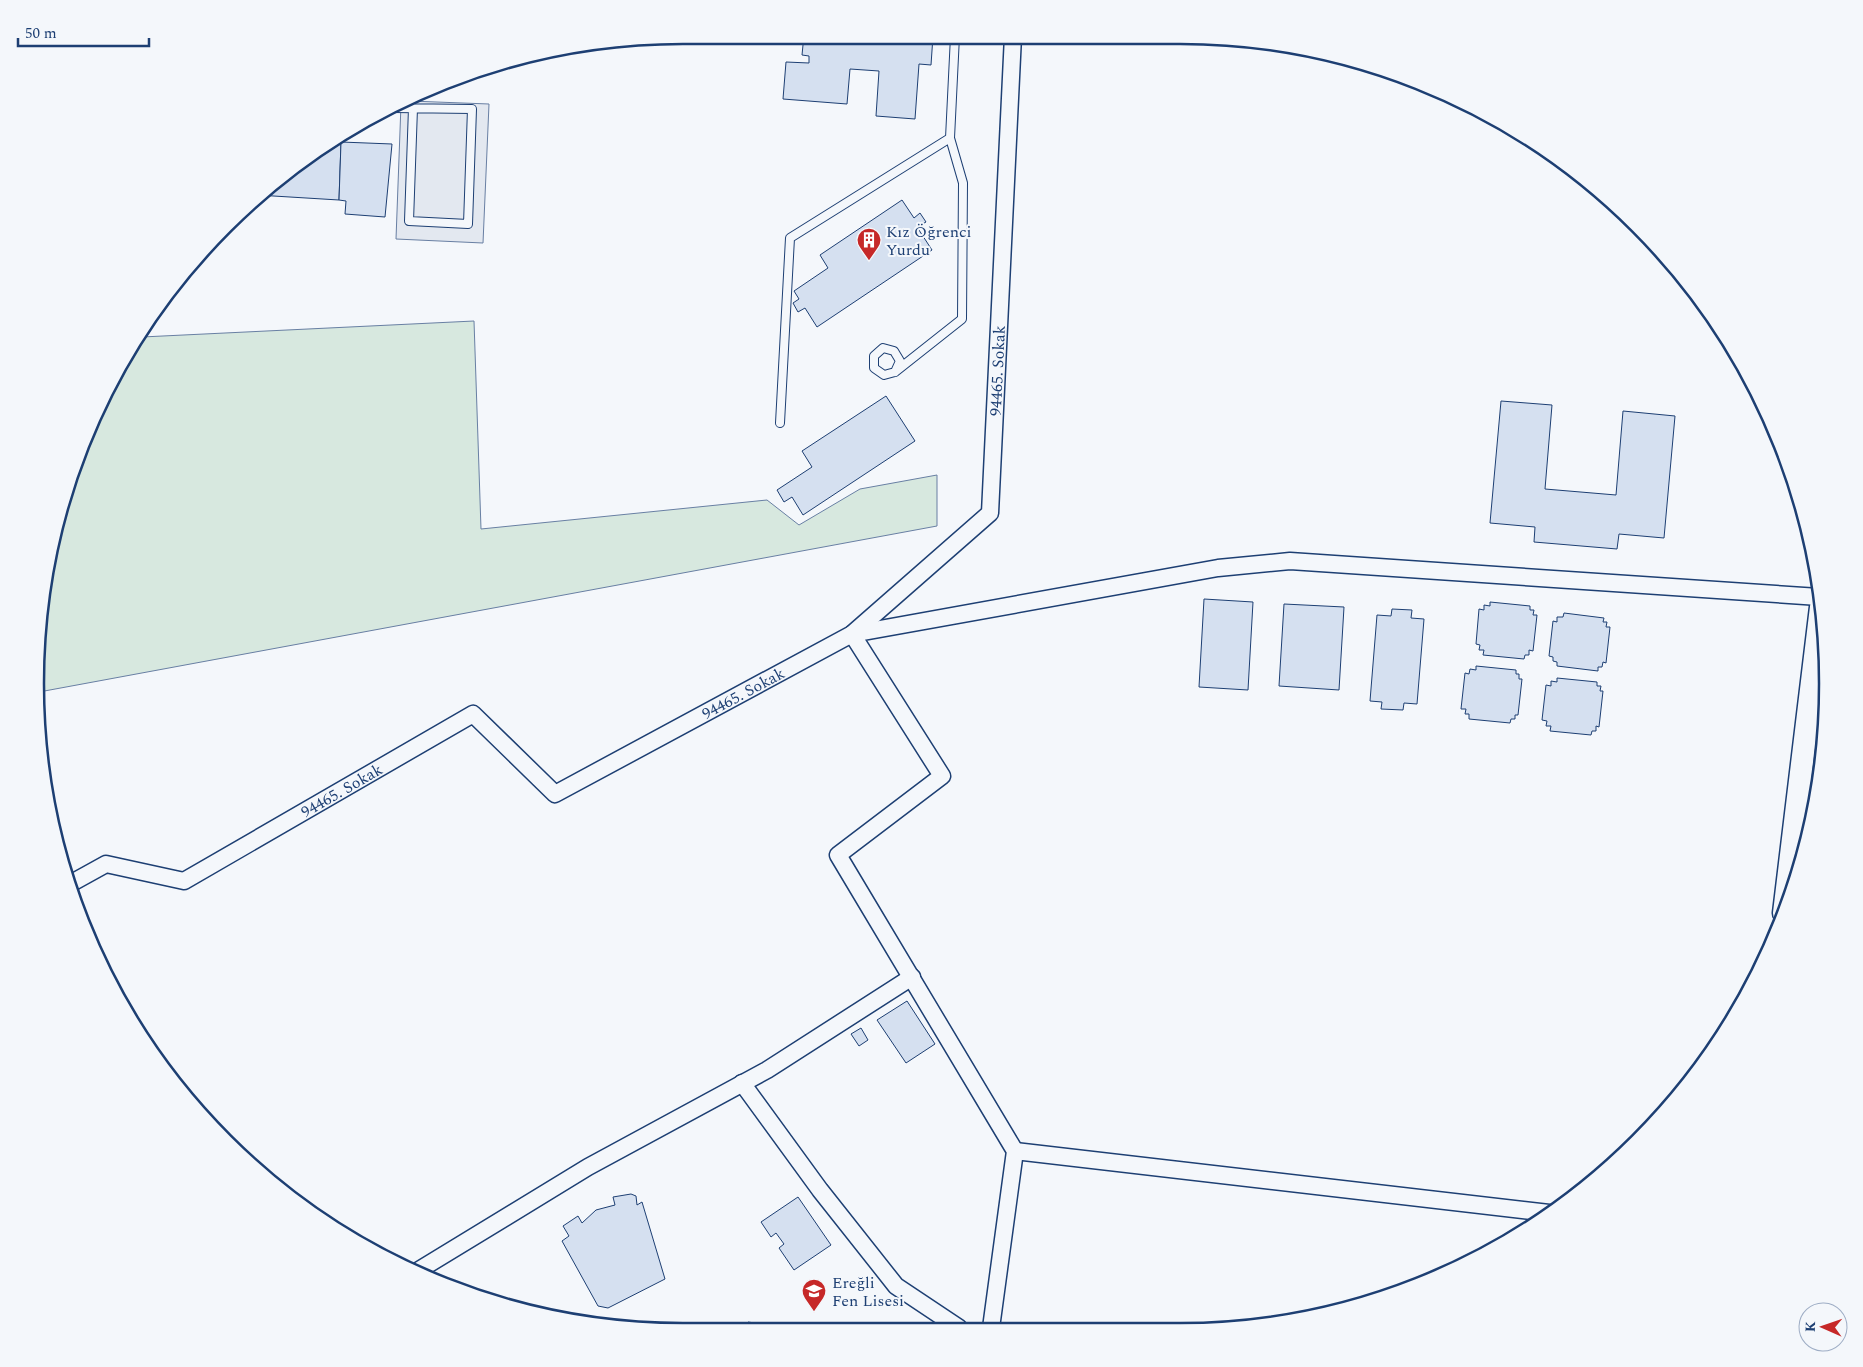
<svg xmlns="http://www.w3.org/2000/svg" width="1863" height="1367" viewBox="0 0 1863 1367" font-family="Spectral,serif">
  <rect width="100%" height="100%" fill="#f4f7fb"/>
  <path fill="#d7e8df" stroke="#687fa3" d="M474 321 481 529 767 500 799 525 860 489 937 475V526L39 692 47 557 102 396 142 337Z"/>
  <path fill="#e3e8f0" stroke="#687fa3" d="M410 101 489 104 483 243 396 239 401 104Z"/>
  <g fill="#d5e0f0" stroke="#1d3f73">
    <path d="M804 35 933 36 931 65 919 64 915 119 876 116 879 71 850 69 847 104 783 99 786 62 809 63V56L802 55Z"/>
    <path d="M332 141 341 142 339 200 257 195Z"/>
    <path d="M341 142 392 144 385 217 345 214 346 201 339 200Z"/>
    <path d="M902 200 914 218 920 213 926 222 917 227 932 250 817 327 805 308 798 312 793 303 799 299 794 291 828 268 820 255Z"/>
    <path d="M886 396 915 441 803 515 792 497 784 502 777 490 812 467 802 451Z"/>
    <path d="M1501 401 1552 405 1545 489 1616 495 1623 411 1675 416 1664 538 1619 534 1617 549 1534 542 1535 527 1490 523Z"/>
    <path d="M1204 599 1253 602 1248 690 1199 687Z"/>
    <path d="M1490 602 1530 606V610H1534L1533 615H1537L1533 651 1529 650V655H1525L1524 659 1483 655 1484 650H1479L1480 645 1476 644 1479 609 1484 610V605L1490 606Z"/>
    <path d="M1284 604 1344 607 1339 690 1279 686Z"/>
    <path d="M1392 609 1412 610 1411 618 1424 619 1417 704 1404 703 1403 710 1381 709 1382 702 1370 701 1377 615 1391 616Z"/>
    <path d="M1564 613 1604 618 1603 622H1607L1606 627H1610L1606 663 1603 662 1602 667H1598V671L1557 666V662L1553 661V657L1549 656 1553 621 1557 622V617H1563Z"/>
    <path d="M1476 666 1516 670V674H1519V679H1522L1518 715H1515V719H1511L1510 723 1469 719V714H1465L1466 709H1461L1465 673 1469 674 1470 669 1476 670Z"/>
    <path d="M1557 678 1597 682V686H1601L1600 691H1603L1599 727 1596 726V731H1592L1591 735 1550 731 1551 726H1546L1547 721 1542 720 1546 685 1551 686V681L1557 682Z"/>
    <path d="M907 1001 935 1044 906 1063 877 1020Z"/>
    <path d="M861 1028 868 1040 859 1046 851 1034Z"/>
    <path d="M631 1194 636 1196 637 1205 642 1202 665 1279 608 1308 598 1306 562 1241 569 1236 563 1226 578 1216 582 1223 596 1210 615 1205 613 1197Z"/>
    <path d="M798 1197 831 1245 794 1270 779 1248 784 1244 776 1233 771 1237 761 1222Z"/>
    <path d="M748 1322 801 1330H747Z"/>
  </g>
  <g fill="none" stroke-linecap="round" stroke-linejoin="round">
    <defs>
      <g id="lane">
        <path d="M394 108 472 109 468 224 409 221 413 108"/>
        <path d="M895 372 900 361 894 351 883 348 874 356V368L884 375 895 372 962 319 963 183 950 138"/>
        <path d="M780 423 790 238 950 138 955 36"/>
      </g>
      <g id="street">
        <path id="s1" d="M68 885 106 864 184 881 473 714 555 794 852 634 990 513 1013 36"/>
        <path d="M742 1083 820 1190 896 1286 959 1328"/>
        <path d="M1015 1151 1549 1213"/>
        <path d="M419 1270 588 1167 767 1070 912 977"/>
        <path d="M991 1328 1015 1151 838 855 942 776 852 634 1218 568 1290 561 1819 597"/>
      </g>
      <path id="secondary" d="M1784 913 1821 607"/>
    </defs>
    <use href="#lane" stroke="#1d3f73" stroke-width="10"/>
    <use href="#street" stroke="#1d3f73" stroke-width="19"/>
    <use href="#secondary" stroke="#1d3f73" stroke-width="25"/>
    <use href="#lane" stroke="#f4f7fb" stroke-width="8"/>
    <use href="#street" stroke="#f4f7fb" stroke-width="16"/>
    <use href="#secondary" stroke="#f4f7fb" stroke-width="22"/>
  </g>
  <defs>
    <symbol id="building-pin" viewBox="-11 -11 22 30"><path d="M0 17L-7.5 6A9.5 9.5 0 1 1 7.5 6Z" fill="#c62828" stroke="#f4f7fb"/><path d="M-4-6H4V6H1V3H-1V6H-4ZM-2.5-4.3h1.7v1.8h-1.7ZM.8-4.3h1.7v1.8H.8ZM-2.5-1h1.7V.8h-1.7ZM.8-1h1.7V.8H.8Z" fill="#fff"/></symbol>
    <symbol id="school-pin" viewBox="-11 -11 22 30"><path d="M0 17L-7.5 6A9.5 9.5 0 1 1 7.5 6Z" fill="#c62828" stroke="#f4f7fb"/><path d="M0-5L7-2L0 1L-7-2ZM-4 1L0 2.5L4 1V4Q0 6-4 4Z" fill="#fff"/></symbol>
  </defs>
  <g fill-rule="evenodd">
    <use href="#building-pin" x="855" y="226" width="28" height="38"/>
    <use href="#school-pin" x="800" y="1277" width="28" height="38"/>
  </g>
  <g text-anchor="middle" stroke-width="4" stroke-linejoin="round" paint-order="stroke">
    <g font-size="16" fill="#1d3f73" stroke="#f4f7fb" text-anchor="start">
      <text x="886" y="237">Kız Öğrenci<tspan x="886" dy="18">Yurdu</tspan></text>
      <text x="832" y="1288">Ereğli<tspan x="832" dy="18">Fen Lisesi</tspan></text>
    </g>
    <g font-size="16" fill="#1d3f73" stroke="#f4f7fb">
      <text dy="6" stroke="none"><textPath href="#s1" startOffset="1235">94465. Sokak</textPath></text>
      <text dy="6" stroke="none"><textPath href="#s1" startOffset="785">94465. Sokak</textPath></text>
      <text dy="6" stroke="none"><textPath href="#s1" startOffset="305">94465. Sokak</textPath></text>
    </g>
  </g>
  <path d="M0 0H1863V1367H0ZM683 44H1180A639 639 0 0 1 1819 683V684A639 639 0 0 1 1180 1323H683A639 639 0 0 1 44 684V683A639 639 0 0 1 683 44Z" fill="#f4f7fb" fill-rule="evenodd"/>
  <path fill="none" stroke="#1d3f73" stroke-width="2.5" d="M683 44H1180A639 639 0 0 1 1819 683V684A639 639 0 0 1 1180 1323H683A639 639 0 0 1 44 684V683A639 639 0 0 1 683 44Z"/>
  <g transform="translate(1823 1327) rotate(272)"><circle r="24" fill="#f4f7fb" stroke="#9eadc5"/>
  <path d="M0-4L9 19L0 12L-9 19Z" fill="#c62828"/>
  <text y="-8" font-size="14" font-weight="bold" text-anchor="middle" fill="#1d3f73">K</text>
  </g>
  <path d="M18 38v8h131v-8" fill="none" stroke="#1d3f73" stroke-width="2.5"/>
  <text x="25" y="38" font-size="15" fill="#1d3f73" stroke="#f4f7fb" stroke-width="4" paint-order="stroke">50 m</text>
</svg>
